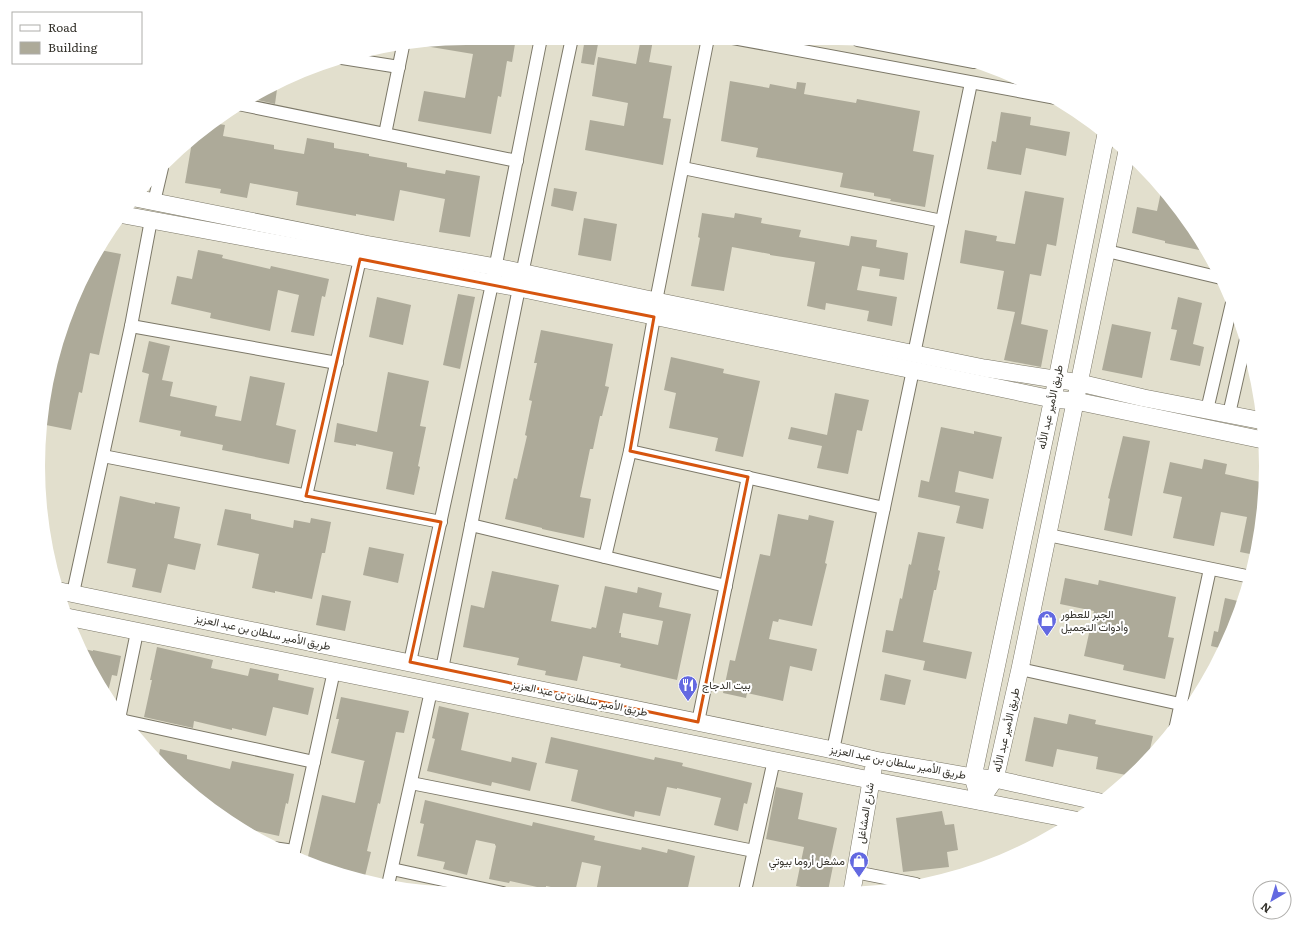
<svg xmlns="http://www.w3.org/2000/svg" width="1304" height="932" viewBox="0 0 1304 932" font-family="Literata,Vazirmatn,serif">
  <rect width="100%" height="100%" fill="#e2dfcd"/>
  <g fill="#adaa99" fill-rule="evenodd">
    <path d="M466 38H516L512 62 507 61 501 97 498 96 491 134 418 121 424 91 465 98 473 54 425 46V43Z"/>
    <path d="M585 38 599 39 594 65 581 63Z"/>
    <path d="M641 38 653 40 649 62 672 66 663 118 671 119 663 165 585 150 590 120 624 126 628 103 592 96 598 57 636 64Z"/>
    <path d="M730 81 769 88 770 84 796 89 797 82 806 83 804 94 856 103 857 99 920 111 913 151 934 155 925 207 890 201 891 199 874 196V193L840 187 843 173 756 157 758 148 721 141Z"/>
    <path d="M277 82H278L275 104 248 98Z"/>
    <path d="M1001 112 1031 117 1030 125 1070 132 1066 156 1026 148 1021 175 987 169 992 141 996 142Z"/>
    <path d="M213 123 225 125 223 136 274 145V149L304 154 307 138 334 143V148L369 154V156L407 163V167L445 174 446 170 480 176 470 237 439 232 445 199 400 190 394 221 356 214V216L296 205 298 192 250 183 247 198 220 193 221 189 185 183 192 142Z"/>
    <path d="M1162 187 1185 219 1209 252 1165 243V241L1132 233 1137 207 1157 211Z"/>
    <path d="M554 188 577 192 573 211 551 206Z"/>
    <path d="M1025 191 1064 198 1056 246 1047 244 1041 276 1030 274 1021 324 1048 330 1041 367 1004 360 1015 312 997 309 1004 271 960 263 965 230 997 236 996 241 1015 244Z"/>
    <path d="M702 213 734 218 735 213 762 218 761 223 801 230 799 237 849 246 851 236 877 240 876 247 908 253 904 280 879 276 880 269 862 266 857 290 897 297 892 326 867 321 869 311 826 303 825 310 807 306 815 262 770 255V254L732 247 724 291 691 286 700 238 698 237Z"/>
    <path d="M584 218 617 224 611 261 578 255Z"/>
    <path d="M100 250 121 254 99 355 90 353 82 393 79 392 71 430 41 424 46 383 82 277Z"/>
    <path d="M198 250 223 255 222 258 270 269 271 266 329 279 325 297 322 296 314 336 291 332 299 295 278 290 270 331 210 318 211 313 171 304 177 276 192 279Z"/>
    <path d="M458 294 475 297 460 369 443 365Z"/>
    <path d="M377 297 411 305 403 345 369 337Z"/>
    <path d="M1178 297 1202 303 1193 344 1204 347 1200 366 1170 360 1177 330 1171 329Z"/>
    <path d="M1112 324 1151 332 1142 378 1102 370Z"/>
    <path d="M541 330 613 344 605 386 609 387 602 416H600L593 449H590L580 497 591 499 584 538 542 529V528L505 519 514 478 517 479 527 436 525 435 532 401 529 400 537 363H534Z"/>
    <path d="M149 341 170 346 162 380 173 382 170 396 217 406 215 416 241 421 250 376 285 383 276 425 296 430 289 464 222 450 223 445 180 436 181 431 139 422 149 374 142 372Z"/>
    <path d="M671 357 724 369 723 373 760 381 743 457 715 451 718 438 669 428 676 393 664 390Z"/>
    <path d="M388 372 429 381 420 426 426 427 418 466 420 467 414 495 386 489 393 452 356 444V446L334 442 337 423 377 432Z"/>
    <path d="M835 393 869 400 862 431 857 430 848 474 817 468 822 446 788 439 791 427 827 435Z"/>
    <path d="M941 427 974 434V431L1002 437 993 479 959 471 955 492 989 499 983 529 956 523 960 506 918 497 921 480 929 482Z"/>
    <path d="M1123 436 1150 441 1132 536 1104 530 1110 499 1108 498Z"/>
    <path d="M1204 459 1227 464 1225 474 1265 483V494L1257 533H1259L1255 555 1240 552 1247 517 1221 512 1214 546 1173 538 1182 497 1163 493 1170 462 1202 469Z"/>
    <path d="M120 496 155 504V502L180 507 174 538 201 544 195 570 168 564 161 593 132 587 136 569 107 563Z"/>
    <path d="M225 509 251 514V519L293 528 294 520 310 523 311 518 331 522 325 553H322L312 599 275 591V593L252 588 259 554 217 545Z"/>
    <path d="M778 514 808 520 809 515 834 521 825 563 827 564 812 626 779 619 778 622 773 621 769 639 817 649 812 671 790 666 783 701 747 693 746 698 723 693 730 660 735 661 760 554 770 556Z"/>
    <path d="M918 532 945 537 938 570 940 571 936 590H934L923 642 972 652 966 679 923 670 925 661 882 652 886 630 893 631 900 598 902 599 909 564 911 565Z"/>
    <path d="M369 547 404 554 398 583 363 575Z"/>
    <path d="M492 571 559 585 551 621 591 629 592 627 596 628 605 586 637 593 638 587 662 593 659 607 691 614 677 680 620 667 621 664 583 656 577 681 545 675 546 671 517 665 519 658 463 647 471 605 484 608ZM623 613 663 621 658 645 621 637V633H619Z"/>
    <path d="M1065 578 1098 585 1099 580 1176 597 1168 637 1174 638 1165 679 1123 670 1124 665 1084 656 1094 611 1060 604Z"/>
    <path d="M322 595 351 601 345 631 316 625Z"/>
    <path d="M1225 598 1242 602 1224 649 1211 646 1214 631 1218 632Z"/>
    <path d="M157 647 213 660 211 668 248 676 250 668 279 674 278 680 314 688 308 715 273 707 266 736 232 728V730L194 721 193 728 144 717 152 680H150Z"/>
    <path d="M80 648 93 651V650L121 656 117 676 112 675 107 696 95 680Z"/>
    <path d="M885 674 911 680 905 705 880 700Z"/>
    <path d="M341 697 409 711 404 733 396 732 380 804 378 803 367 851 371 852 365 876 307 861 322 795 355 803 364 762 365 761 331 753 339 719H336Z"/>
    <path d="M439 706 469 713 461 750 511 762 512 757 537 763 530 791 492 782 491 786 427 771 435 739 432 738Z"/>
    <path d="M1069 714 1096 720 1095 724 1153 736 1148 758 1131 776 1096 769 1098 757 1057 749 1053 767 1025 761 1034 717 1067 724Z"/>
    <path d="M551 737 654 760 655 757 683 763 682 766 752 783 747 804 744 803 738 831 714 825 721 798 677 788V789L667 787 660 816 635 811 634 817 571 801 578 770 545 763Z"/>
    <path d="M160 749 187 755V759L230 769 232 761 294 774 288 804 286 803 279 836 252 830V829L237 825 206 806 158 761Z"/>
    <path d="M776 787 803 793 798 819 837 828 829 865 833 866 828 891H820L796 886 804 847 766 839Z"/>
    <path d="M425 800 532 826 533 822 568 830 595 836 594 840 641 850 642 847 667 853 668 849 695 856 687 892H596L601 866 582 862 575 892 546 886V889L510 881 509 883 489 879 496 846 495 845V844L476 840 467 875 443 869 445 862 417 856 424 824 420 823Z"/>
    <path d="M942 811 945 825 954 824 958 850 947 852 949 867 903 872 896 818Z"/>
  </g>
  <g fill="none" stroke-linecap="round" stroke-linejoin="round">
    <defs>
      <g id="street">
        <path d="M733 38 1056 98"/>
        <path d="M858 40 974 62"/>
        <path d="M342 58 399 67"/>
        <path d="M238 104 517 161"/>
        <path d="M385 134 403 46"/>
        <path d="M683 168 942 221"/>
        <path d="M154 202 162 168"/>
        <path d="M1107 251 1221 278"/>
        <path d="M656 301 708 38"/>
        <path d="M131 326 337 363"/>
        <path d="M914 354 971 83"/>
        <path d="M1207 410 1232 303"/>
        <path d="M1229 414 1246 339"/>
        <path d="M630 451 884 508"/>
        <path d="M103 456 441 522"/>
        <path d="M306 496 360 259"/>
        <path d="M471 525 726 586"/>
        <path d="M1048 535 1251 577"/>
        <path d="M605 557 630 451 654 317"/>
        <path d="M73 593 131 326 151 220"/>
        <path d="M410 662 492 284 541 38"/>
        <path d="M442 669 519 288 572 38"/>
        <path d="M1020 669 1180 704"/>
        <path d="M120 714 137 632"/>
        <path d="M125 721 314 762"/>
        <path d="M698 722 748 477"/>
        <path d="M1175 730 1210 569"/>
        <path d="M833 750 913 370"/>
        <path d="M411 783 754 851"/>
        <path d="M273 848 294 851"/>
        <path d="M293 856 334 671"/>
        <path d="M392 869 503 893"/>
        <path d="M855 872 916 884"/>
        <path d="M388 885 431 691"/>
        <path d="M745 891 774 760"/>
      </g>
      <g id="secondary">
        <path d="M1106 134 1057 379 973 777 980 801 995 779 1020 669 1127 151"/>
        <path d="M135 198 365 244 496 267 656 301 984 368 1080 383 1144 398 1263 421"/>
        <path d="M124 215 519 288 1052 399 1076 401 1263 440"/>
        <path d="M60 591 833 750 875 760 973 777 995 779 1100 802"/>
        <path d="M67 617 870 780 1075 820"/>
        <path d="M852 891 873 770"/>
      </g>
    </defs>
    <use href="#street" stroke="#7c7868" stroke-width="14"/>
    <use href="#secondary" stroke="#7c7868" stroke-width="18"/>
    <use href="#street" stroke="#fff" stroke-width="12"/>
    <use href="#secondary" stroke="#fff" stroke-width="17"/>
  </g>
  <path fill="none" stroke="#d6550f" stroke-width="3" stroke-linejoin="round" d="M360 259 654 317 630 451 748 477 698 722 410 662 441 522 306 496Z"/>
  <defs>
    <symbol id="shop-pin" viewBox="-11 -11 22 30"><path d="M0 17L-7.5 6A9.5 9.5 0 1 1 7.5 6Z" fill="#6369e1" stroke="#fff"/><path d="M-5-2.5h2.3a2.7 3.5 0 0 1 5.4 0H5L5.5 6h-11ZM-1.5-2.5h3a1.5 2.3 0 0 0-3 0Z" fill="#fff"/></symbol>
    <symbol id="restaurant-pin" viewBox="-11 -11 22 30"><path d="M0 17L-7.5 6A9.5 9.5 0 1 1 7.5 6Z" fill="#6369e1" stroke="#fff"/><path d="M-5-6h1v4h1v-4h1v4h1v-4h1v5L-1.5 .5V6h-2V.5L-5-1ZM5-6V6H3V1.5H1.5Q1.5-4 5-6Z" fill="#fff"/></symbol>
  </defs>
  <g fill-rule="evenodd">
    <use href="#shop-pin" x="1036" y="609" width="22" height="30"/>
    <use href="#restaurant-pin" x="677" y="674" width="22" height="30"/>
    <use href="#shop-pin" x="848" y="850" width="22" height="30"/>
  </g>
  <g text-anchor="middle" stroke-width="4" stroke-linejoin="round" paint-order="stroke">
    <g font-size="11" fill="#34322b" stroke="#fff">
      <text transform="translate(1050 407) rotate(-78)" y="4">طريق الأمير عبد الأله</text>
      <text transform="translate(263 632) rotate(12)" y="4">طريق الأمير سلطان بن عبد العزيز</text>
      <text transform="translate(580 698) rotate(12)" y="4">طريق الأمير سلطان بن عبد العزيز</text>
      <text transform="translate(1006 730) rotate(-77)" y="4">طريق الأمير عبد الأله</text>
      <text transform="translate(898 762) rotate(11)" y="4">طريق الأمير سلطان بن عبد العزيز</text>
      <text transform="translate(865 813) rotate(-81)" y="4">شارع المشاغل</text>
    </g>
    <g font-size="11" fill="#34322b" stroke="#fff" text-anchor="start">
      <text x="1061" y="618">الجبر للعطور<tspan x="1061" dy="13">وأدوات التجميل</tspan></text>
      <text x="702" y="689">بيت الدجاج</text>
      <text x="845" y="865" text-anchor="end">مشغل أروما بيوتي</text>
    </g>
  </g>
  <path d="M0 0H1304V932H0ZM466 45H838A421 421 0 0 1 1259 466V466A421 421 0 0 1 838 887H466A421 421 0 0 1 45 466V466A421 421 0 0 1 466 45Z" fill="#fff" fill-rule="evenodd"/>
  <rect x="12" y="12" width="130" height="52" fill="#ffffff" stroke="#aeadaa"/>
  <rect x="20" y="25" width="20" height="6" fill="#ffffff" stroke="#aeadaa"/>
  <text x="48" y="32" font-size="12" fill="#34322b">Road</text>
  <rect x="20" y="42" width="20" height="12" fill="#adaa99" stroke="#aeadaa"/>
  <text x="48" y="52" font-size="12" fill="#34322b">Building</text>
  <g transform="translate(1272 900) rotate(218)"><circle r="19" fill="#ffffff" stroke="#aeadaa"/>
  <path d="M0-3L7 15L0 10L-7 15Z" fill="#6369e1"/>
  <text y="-6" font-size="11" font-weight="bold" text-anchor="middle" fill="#34322b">N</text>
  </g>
</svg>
